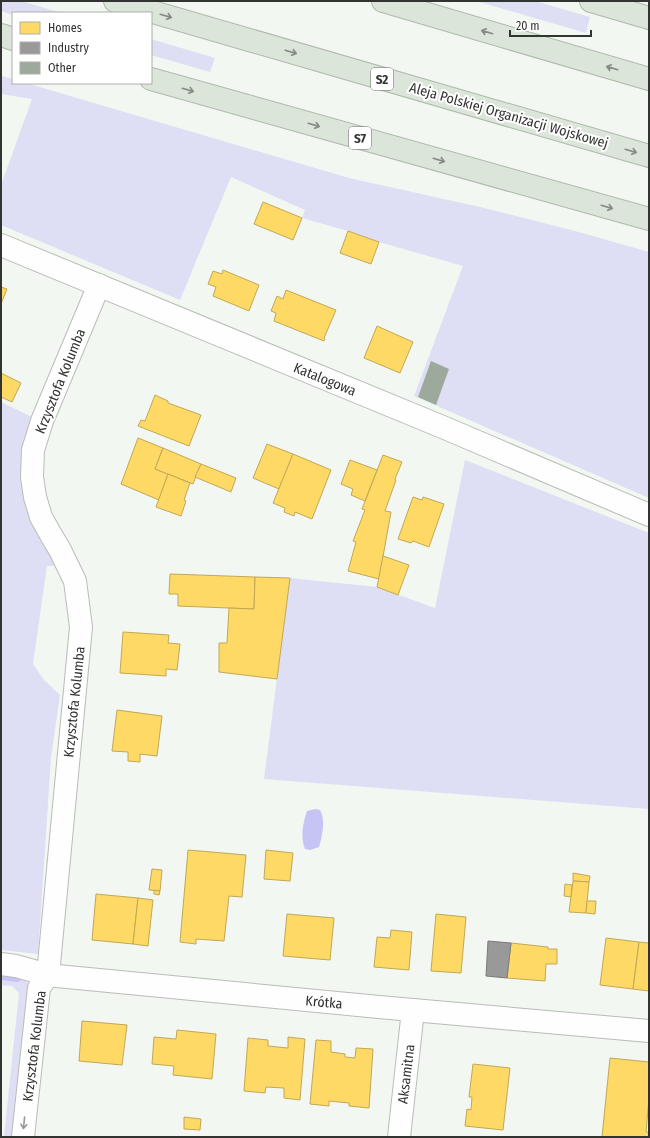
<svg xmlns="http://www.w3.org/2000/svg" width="650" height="1138" viewBox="0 0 650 1138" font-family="'Fira Sans Condensed',sans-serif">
  <rect width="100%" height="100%" fill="#f2f7f1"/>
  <g fill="#dedff4">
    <path d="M1 1H21L62 13H13V15L1 11Z"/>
    <path d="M476 1H535L590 17 586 33Z"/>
    <path d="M151 39 215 58 210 72 151 55Z"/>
    <path d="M1 76 13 79V83H26L349 178 480 207 575 231 649 252V498L414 396 463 266 379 242 348 231 302 218 305 210 231 177 180 300 1 225V185L32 99 1 94Z"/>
    <path d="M1 402 34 418 49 547 54 566H47L33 664 44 680 60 695 51 758 38 954 1 950Z"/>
    <path d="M465 460 649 533V809L264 779 290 578 377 587 435 608Z"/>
    <path d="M1 971C18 974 22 972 31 989L15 1137H4L19 993 12 986 1 985Z"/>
  </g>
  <path fill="#c6c4f5" d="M315 809 320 810C326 820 322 837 319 847L310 850 305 849C300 837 303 823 307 811Z"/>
  <g fill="#ffd966" stroke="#c1a856">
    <path d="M263 202 302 218 293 240 254 224Z"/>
    <path d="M348 231 379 242 371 264 340 253Z"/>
    <path d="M223 270 259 285 249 311 213 296 216 287 208 284 213 271 222 274Z"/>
    <path d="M1 287 7 289 1 304Z"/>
    <path d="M286 290 336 310 324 338 325 339 324 341 274 321 276 313 271 311 277 296 283 299Z"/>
    <path d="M377 326 413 342 400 373 364 358Z"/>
    <path d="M1 373 21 383 12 402 1 397Z"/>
    <path d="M155 395 168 401V403L201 415 189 446 138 426 141 420 145 421Z"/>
    <path d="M138 438 163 448 155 469 168 474 159 500 121 484Z"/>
    <path d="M267 444 293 454 279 489 253 478Z"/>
    <path d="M163 448 201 464 193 484 155 469Z"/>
    <path d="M293 454 331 470 312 519 295 512 294 516 284 512 285 508 273 503Z"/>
    <path d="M383 455 402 462 395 479 396 480 385 511 391 512 379 579 348 571 356 542 353 541 365 510 362 509Z"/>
    <path d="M350 460 377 470 365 501 351 495 353 489 341 484Z"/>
    <path d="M201 464 236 478 231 492 195 477Z"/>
    <path d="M168 474 190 483 184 500 186 501 181 516 156 507Z"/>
    <path d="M413 497 422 500 423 497 444 504 429 547 413 541 411 543 398 539Z"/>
    <path d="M383 556 409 565 398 595 377 587Z"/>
    <path d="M170 574 255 577 254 609 178 606V594H169Z"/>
    <path d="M255 577 290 578 277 679 219 672V643H227L229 608 254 609Z"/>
    <path d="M123 632 169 635 168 643 180 644 177 670 166 669V676L120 673Z"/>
    <path d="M117 710 162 716 157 756 140 754V762L128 761V752L112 751Z"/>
    <path d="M188 850 246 855 242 897 229 896 224 941 196 939V944L180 942Z"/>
    <path d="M266 850 293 853 290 881 264 879Z"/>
    <path d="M152 869 162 870 160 891 149 890Z"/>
    <path d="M573 873 590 876 589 882 573 881Z"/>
    <path d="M573 881 589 882 586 913 569 912Z"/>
    <path d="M565 884 572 885 571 897 564 896Z"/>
    <path d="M154 890 160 891 159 895 154 894Z"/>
    <path d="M96 894 138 898 133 944 92 940Z"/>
    <path d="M138 898 153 900 148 946 133 944Z"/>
    <path d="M587 901H596L595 914 586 913Z"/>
    <path d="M287 914 334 918 330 960 283 956Z"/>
    <path d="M436 914 466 917 461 973 431 971Z"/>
    <path d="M391 930 412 932 409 970 374 967 377 937 390 938Z"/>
    <path d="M606 938 639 942 633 989 600 985Z"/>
    <path d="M639 942 649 943V991L633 989Z"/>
    <path d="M511 943 548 947V949H557V964H546L545 981 507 978Z"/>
    <path d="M82 1021 127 1025 122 1065 79 1061Z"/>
    <path d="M177 1030 216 1034 212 1079 173 1075 174 1066 152 1064 154 1037 176 1039Z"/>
    <path d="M288 1037 305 1039 300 1100 284 1098V1088L266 1087 265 1093 244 1091 248 1038 268 1040V1046L288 1048Z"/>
    <path d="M316 1040 331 1041V1052L345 1054V1057L355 1058 356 1048 373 1049 369 1108 349 1106V1103L329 1101V1106L310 1104Z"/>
    <path d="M610 1058 649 1062V1098L646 1132H649V1137H602Z"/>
    <path d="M473 1064 510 1068 503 1130 465 1126 467 1109 471 1110 472 1097H469Z"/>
    <path d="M184 1117 201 1119 200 1130 184 1129Z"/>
  </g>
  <path fill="#999" stroke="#7a7b7a" d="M488 941 511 943 507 978 486 976Z"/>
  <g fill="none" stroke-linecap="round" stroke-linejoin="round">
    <path stroke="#c6c4f5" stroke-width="8" d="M1 976 17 978"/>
  </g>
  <path fill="#9da99b" d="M431 361 449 369 436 405 418 397Z"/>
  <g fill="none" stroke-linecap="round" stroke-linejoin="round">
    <defs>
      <g id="minor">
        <path d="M1 245 445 428 649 515"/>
        <path d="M1 964 16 966 48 975 57 976 379 1007 649 1031"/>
        <path d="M23 1137 39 988 48 975 81 627 75 581 60 550 51 535 41 517 35 497 32 477 33 450 42 421 99 285"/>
        <path d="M399 1137 413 1010"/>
      </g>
      <g id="motorway">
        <path d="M115 1 649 156"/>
        <path d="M383 1 649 79"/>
        <path d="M591 1 649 18"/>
        <path d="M1 35 13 39"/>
        <path d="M151 79 649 219"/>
      </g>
    </defs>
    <use href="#minor" stroke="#b9bcb8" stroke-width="24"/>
    <use href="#motorway" stroke="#aeb9ac" stroke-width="24"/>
    <use href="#minor" stroke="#fdfefd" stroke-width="22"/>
    <use href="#motorway" stroke="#dbe5d9" stroke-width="22"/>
  </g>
  <defs><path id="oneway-shaft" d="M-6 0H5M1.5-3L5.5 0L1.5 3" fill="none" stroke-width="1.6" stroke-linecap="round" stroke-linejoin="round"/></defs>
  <g stroke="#868c84">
    <use href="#oneway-shaft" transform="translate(166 16) rotate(16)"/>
    <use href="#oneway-shaft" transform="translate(487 32) rotate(-164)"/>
    <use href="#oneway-shaft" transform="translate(291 52) rotate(16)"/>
    <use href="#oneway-shaft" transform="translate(612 68) rotate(-164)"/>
    <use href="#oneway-shaft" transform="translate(188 90) rotate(16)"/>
    <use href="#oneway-shaft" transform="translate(314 125) rotate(16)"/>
    <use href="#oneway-shaft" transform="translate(631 151) rotate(16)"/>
    <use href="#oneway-shaft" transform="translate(439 160) rotate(16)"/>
    <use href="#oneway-shaft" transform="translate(607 207) rotate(16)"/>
  </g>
  <use stroke="#979996" href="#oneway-shaft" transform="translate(24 1123) rotate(96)"/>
  <g text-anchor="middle" stroke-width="4" stroke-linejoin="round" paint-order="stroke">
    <g fill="#fff" stroke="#6f716e" stroke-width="1">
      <rect x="371" y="68" width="22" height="22" rx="3"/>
      <rect x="349" y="127" width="22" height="22" rx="3"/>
    </g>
    <g font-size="13" font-weight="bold" fill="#313430">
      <text x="382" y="84">S2</text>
      <text x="360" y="143">S7</text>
    </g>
    <g font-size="14" fill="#313430" stroke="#fff">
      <text transform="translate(509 115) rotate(16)" y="5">Aleja Polskiej Organizacji Wojskowej</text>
      <text transform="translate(325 379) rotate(22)" y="5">Katalogowa</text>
      <text transform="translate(60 381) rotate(-68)" y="5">Krzysztofa Kolumba</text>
      <text transform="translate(74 702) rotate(-84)" y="5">Krzysztofa Kolumba</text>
      <text transform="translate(324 1002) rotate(5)" y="5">Krótka</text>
      <text transform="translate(34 1046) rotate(-83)" y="5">Krzysztofa Kolumba</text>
      <text transform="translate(406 1074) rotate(-83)" y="5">Aksamitna</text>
    </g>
  </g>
  <rect width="650" height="1138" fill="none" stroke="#313430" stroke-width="4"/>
  <rect x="12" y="12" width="140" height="72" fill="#ffffff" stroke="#adaeac"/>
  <rect x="20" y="22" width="20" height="12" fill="#ffd966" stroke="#adaeac"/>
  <text x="48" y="32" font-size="12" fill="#313430">Homes</text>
  <rect x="20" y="42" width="20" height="12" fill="#999999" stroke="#adaeac"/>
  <text x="48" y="52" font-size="12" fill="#313430">Industry</text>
  <rect x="20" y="62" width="20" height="12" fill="#9da99b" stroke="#adaeac"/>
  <text x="48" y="72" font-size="12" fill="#313430">Other</text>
  <path d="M510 30v6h81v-6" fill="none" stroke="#313430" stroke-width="2"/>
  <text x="516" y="30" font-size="12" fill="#313430" stroke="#ffffff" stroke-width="3" paint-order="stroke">20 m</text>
</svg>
